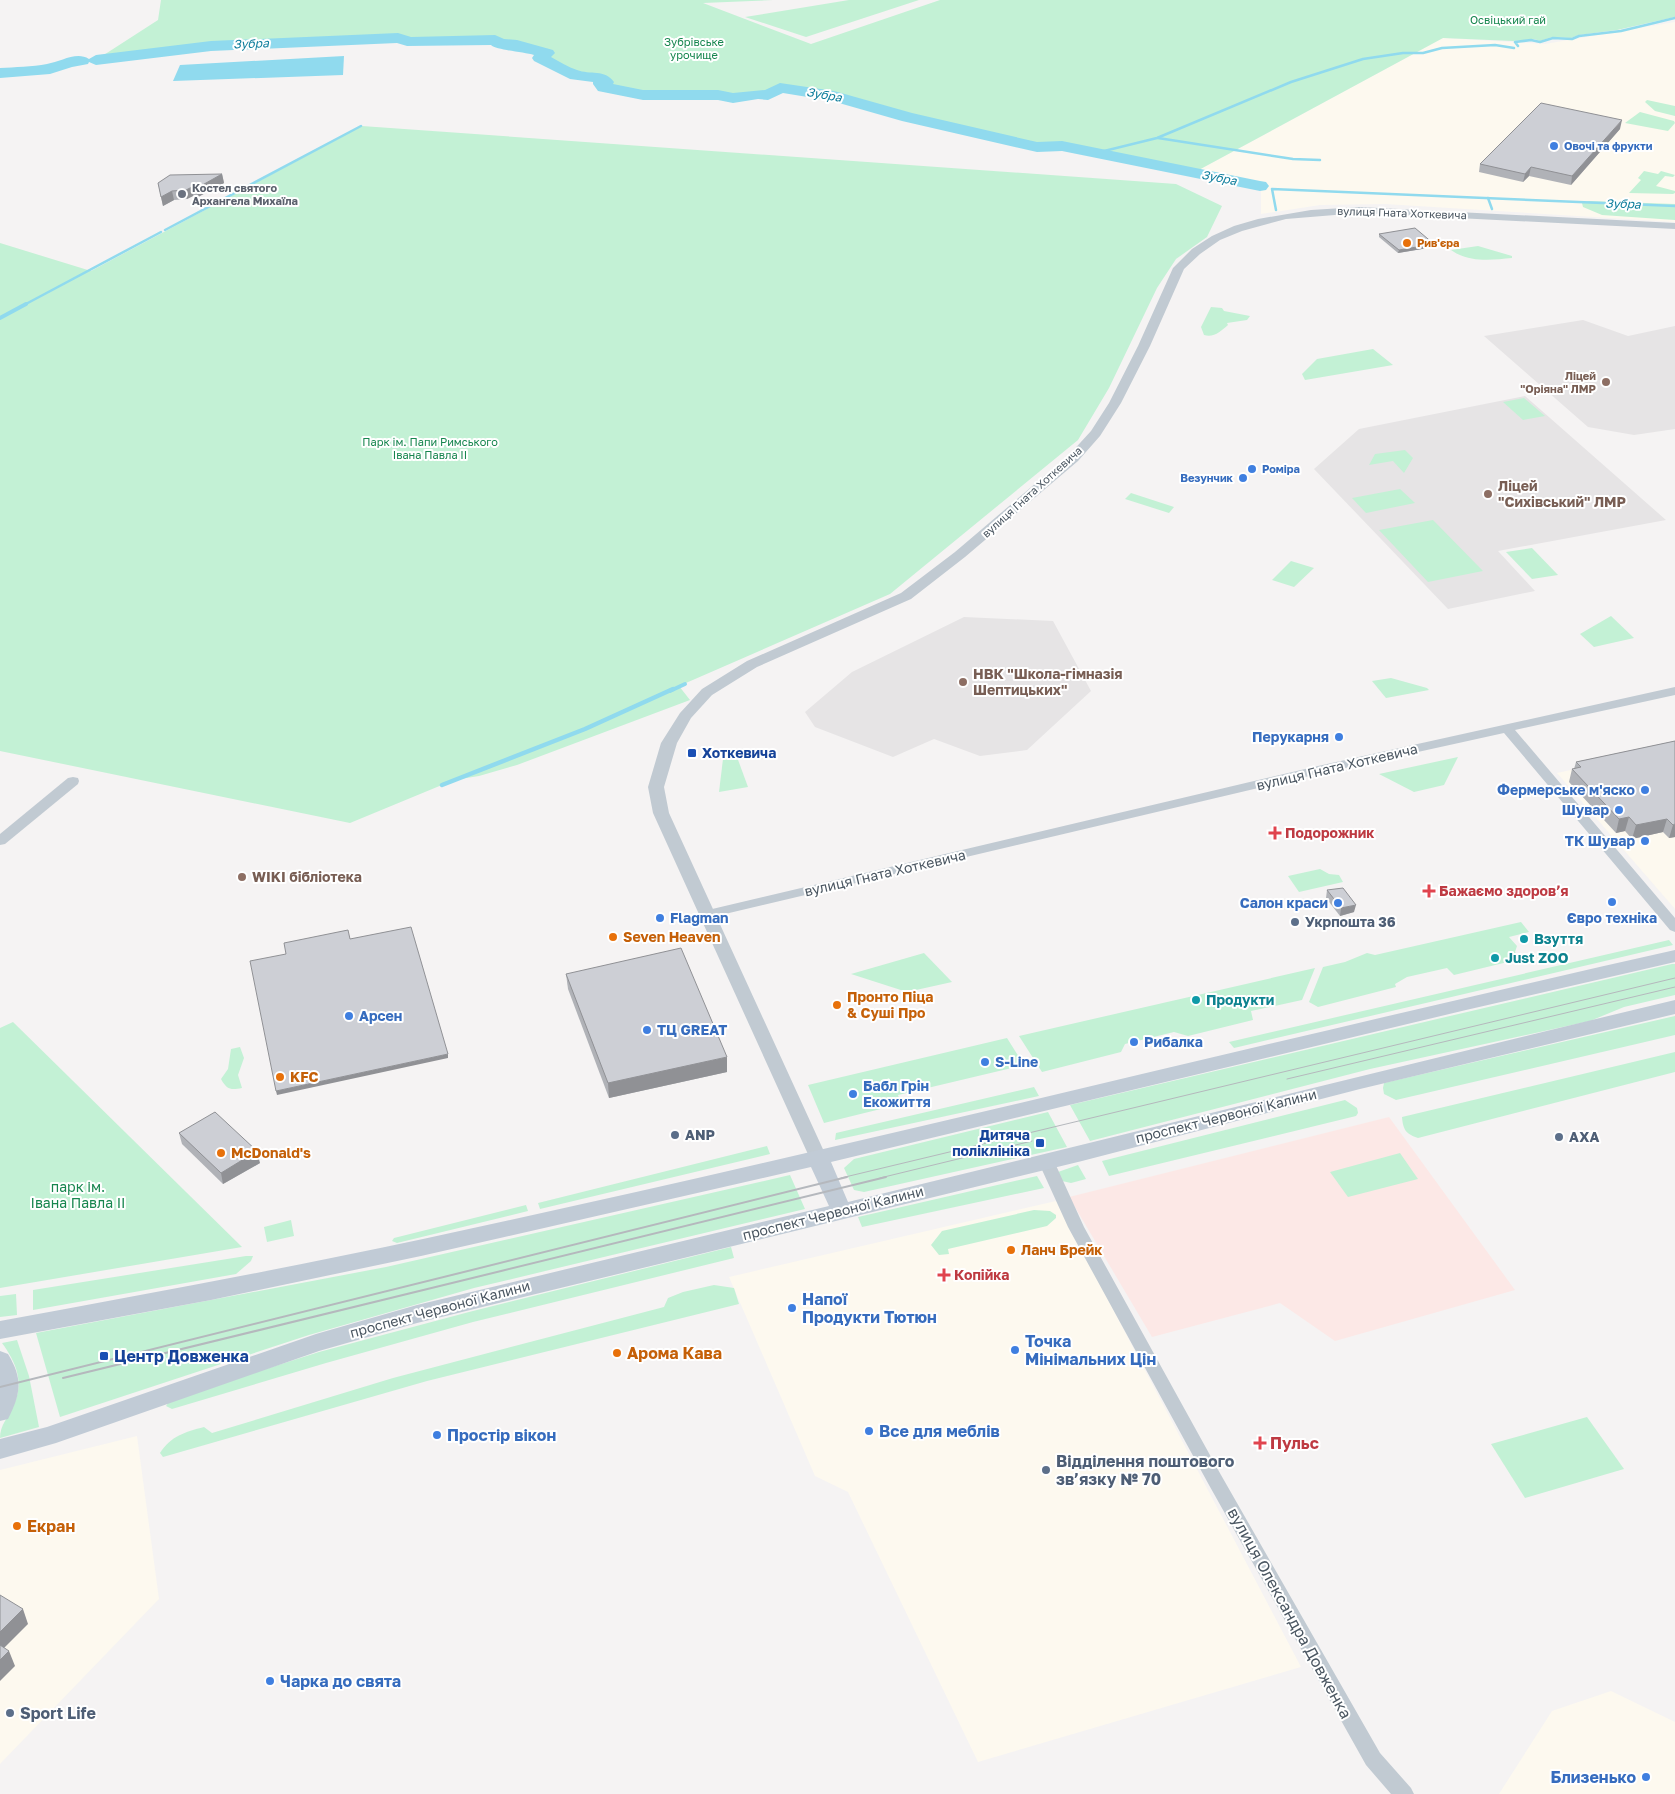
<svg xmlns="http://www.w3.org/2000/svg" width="1675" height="1794" viewBox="0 0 1675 1794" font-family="'Golos Text',sans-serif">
  <rect width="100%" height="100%" fill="#f5f3f3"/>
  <g fill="#fdf9ef">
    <path d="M1675 22V222L1385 204 1320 205 1261 214V189L1195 172 1443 38 1545 44Z"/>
    <path d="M1675 747V909L1557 773Z"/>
    <path d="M1056 1201 1301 1667 978 1762 848 1492 815 1476 729 1277Z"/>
    <path d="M137 1436 159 1599 0 1764V1470Z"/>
    <path d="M1611 1691 1675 1722V1794H1499L1552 1711Z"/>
  </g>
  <g fill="#e6e4e5">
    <path d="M1583 320 1628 336 1675 326V429L1634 435 1588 427 1484 336Z"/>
    <path d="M1525 396 1666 520 1498 551 1535 591 1448 609 1314 469 1359 429Z"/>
    <path d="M964 617 1053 621 1091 691 1027 750 980 756 934 739 893 757 815 727 805 712 852 672Z"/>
  </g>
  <path fill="#fce8e6" d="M1389 1117 1515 1290 1335 1341 1280 1303 1152 1337 1069 1197Z"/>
  <g fill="#c3f1d5">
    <path d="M161 0H773L703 3 811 44 940 0H1675V17L1617 30 1579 35 1571 38 1552 37 1540 41 1534 39 1513 41 1443 38 1195 172 1062 146 1037 147 908 117 834 96 780 88 768 95 758 94 733 98 718 95H643L604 87 601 84 605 81 597 77 576 76 540 58 546 53 517 45 499 44 495 40 414 41 398 38 211 46 96 60 158 20Z"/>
    <path d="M849 0H919L806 37 745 17Z"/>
    <path d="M1647 100 1675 106V116L1655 111 1645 102Z"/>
    <path d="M1640 112 1674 121 1675 123 1668 131 1625 123Z"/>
    <path d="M362 126 1176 184 1222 206 1207 237 1176 259 1157 288 1109 388 1078 440 890 594 679 686 690 700 517 765 479 776 454 780 350 823 0 751V243L91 271Z"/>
    <path d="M1644 171 1658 174 1661 171 1675 175 1673 177 1665 176 1656 186 1675 191V193L1673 194 1629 193 1641 180 1638 178Z"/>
    <path d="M1589 201 1675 204V220L1602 215 1583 207 1582 203Z"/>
    <path d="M1478 246 1512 256V258C1492 260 1469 263 1451 250Z"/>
    <path d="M1211 307 1222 308 1224 311 1250 316 1247 320 1227 323 1228 325C1221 331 1214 338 1204 335L1201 327Z"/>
    <path d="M1373 349 1393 365 1305 380 1302 374 1317 359Z"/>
    <path d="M1524 398 1545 416 1523 420 1503 402Z"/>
    <path d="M1405 450 1413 458 1404 473 1393 461 1369 465 1375 454Z"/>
    <path d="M1400 489 1415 503 1366 513 1352 498Z"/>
    <path d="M1131 493 1174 507 1169 513 1125 499Z"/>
    <path d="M1433 520 1483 571 1428 582 1379 530Z"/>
    <path d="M1532 548 1558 575 1532 579 1506 552Z"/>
    <path d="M1291 561 1314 568 1294 587 1272 580Z"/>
    <path d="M1611 616 1634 638 1594 647 1580 634Z"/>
    <path d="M1391 678 1427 688 1429 690 1386 698 1372 681Z"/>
    <path d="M737 757 748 787 719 792 723 759Z"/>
    <path d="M1458 757 1444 785 1414 792 1379 774Z"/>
    <path d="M1320 869 1329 874 1339 875 1343 882 1299 892 1288 876Z"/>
    <path d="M1521 922 1529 932 1509 937 1517 946 1515 952 1520 959 1454 975 1447 968 1407 977 1395 984 1396 987 1318 1007 1309 1002 1323 967 1345 962 1367 953 1375 955Z"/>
    <path d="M1669 940 1673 945 1234 1048 1229 1042Z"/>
    <path d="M924 953 952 982 907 992 851 974Z"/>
    <path d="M1672 964H1675V995L1624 1007 1590 1021 1370 1069 1090 1141 1070 1105Z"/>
    <path d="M1315 968 1302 1000 1251 1011 1253 1020 1188 1036 1174 1032 1125 1044 1121 1052 1042 1072 1019 1036Z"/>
    <path d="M1675 1016V1035L1396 1100 1384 1094 1383 1088 1384 1083Z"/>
    <path d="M13 1022 242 1247 0 1288V1028Z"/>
    <path d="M1007 1038 1024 1065 898 1095 901 1104 824 1123 808 1085Z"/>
    <path d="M240 1047 244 1058 238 1075 242 1088C231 1090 227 1090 221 1079L228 1069 231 1049Z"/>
    <path d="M1675 1052V1072L1418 1138C1406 1134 1403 1130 1402 1117Z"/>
    <path d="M1034 1087 1039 1096 835 1140 836 1133Z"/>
    <path d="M1345 1100 1357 1108 1358 1113 1356 1116 1109 1176 1102 1161Z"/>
    <path d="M1048 1112 1067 1147 864 1192 854 1190 844 1168 854 1159Z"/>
    <path d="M767 1146 770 1154 540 1209 538 1203Z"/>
    <path d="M1400 1153 1418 1179 1348 1197 1330 1172Z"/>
    <path d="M1078 1165 1086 1179 1071 1183 1062 1181 1058 1172Z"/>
    <path d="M790 1175 805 1209 474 1288 309 1335 60 1417 36 1333 386 1267Z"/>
    <path d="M1037 1176 1044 1188 862 1227 858 1217Z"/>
    <path d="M526 1205 528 1211 397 1243 392 1241 394 1238Z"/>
    <path d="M1034 1210 1050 1211 1056 1215V1218L1047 1226 948 1249 949 1254 939 1255 931 1245 942 1231Z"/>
    <path d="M291 1220 294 1236 267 1242 264 1227Z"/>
    <path d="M731 1247 734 1258 473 1322 326 1363 172 1409 166 1406 171 1399 319 1352 469 1312Z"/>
    <path d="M246 1256H253L251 1261 236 1274 33 1310V1290Z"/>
    <path d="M714 1285 734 1288 739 1304 427 1381 163 1457 160 1453C171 1436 185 1432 204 1427L212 1433 393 1378 664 1307 668 1298 683 1292Z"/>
    <path d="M16 1294 17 1315 0 1317V1296Z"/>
    <path d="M17 1340 29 1376 39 1427 0 1438C0 1425 8 1418 13 1406 25 1383 16 1362 2 1343Z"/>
    <path d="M1587 1417 1624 1469 1525 1498 1491 1444Z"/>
  </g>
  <path fill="#90daee" d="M344 56 343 75 173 81 180 65Z"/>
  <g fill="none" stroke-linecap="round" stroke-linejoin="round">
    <g stroke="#90daee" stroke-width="2.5">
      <path d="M1518 46 1515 42 1531 40 1540 42 1553 38 1572 39 1579 36 1621 31 1675 18"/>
      <path d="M1158 138 1293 159 1320 160"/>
      <path d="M1096 153 1157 138 1291 82 1363 59 1403 53H1423L1442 48 1495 45 1514 48"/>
      <path d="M1488 198 1492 209"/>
      <path d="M1276 210 1272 189 1675 206"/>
      <path d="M165 230 361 126"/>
      <path d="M24 305 161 232"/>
    </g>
    <g stroke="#90daee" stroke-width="4">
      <path d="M0 318 26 304"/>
      <path d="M670 691 685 684"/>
    </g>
    <path stroke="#90daee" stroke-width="4.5" d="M442 785 585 729 673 689"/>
    <path fill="#90daee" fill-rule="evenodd" d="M398 33 411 37 495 35 504 39 517 40 553 50 555 53 551 57C560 62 568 67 577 70 590 75 605 69 614 82L613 84 643 90H718L733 93 765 90 780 83 834 91 912 113 1037 142 1062 141 1260 181 1266 182 1269 186 1266 190 1260 191 1062 151 1037 152 902 121 832 101 783 93 768 100 758 99 733 103 718 100H643L598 91 593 84V82L570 79 534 61 532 58 534 55C524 52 496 50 491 45L407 46 397 43 211 51 96 65 89 62 88 64 72 67 50 74 0 78V68C15 67 32 67 47 64 61 62 76 51 89 59L96 55 211 41Z"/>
    <g fill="#c1cad2" fill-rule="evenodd">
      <path d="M1675 687V695L1515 730 1675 918V932L1670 930 1504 733 1318 774 708 918 703 917 701 914 703 911 708 910 1318 766Z"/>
      <path d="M73 777 78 778 79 781 78 784 5 844 0 845V834L68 778Z"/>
      <path d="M1046 1155 1051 1157 1054 1161 1084 1227 1221 1475 1380 1753 1411 1788 1414 1794H1391L1366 1765 1209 1485 1068 1227 1038 1161 1041 1157Z"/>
    </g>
    <path fill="#c1cad2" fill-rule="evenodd" d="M1359 207 1675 223V229L1359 213 1286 219 1242 231 1220 240 1200 254 1184 269 1150 346 1121 403 1100 436 1078 461 965 557 911 599 757 667 712 695 691 718 677 743 664 787 669 813 827 1158 824 1163 818 1165 812 1163 653 813 648 787 661 743 680 713 702 689 747 661 901 593 955 552 1069 455 1091 431 1109 403 1138 346 1173 268 1192 249 1212 236 1234 226 1258 219 1311 210Z"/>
    <g fill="#c1cbd6" fill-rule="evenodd">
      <path d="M1675 950V962L1466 1010 831 1162 848 1202C1124 1135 1399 1066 1675 1000V1014L1360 1089 1082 1161 417 1323 319 1351 56 1443 0 1459V1439L47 1427 316 1334 417 1305 829 1206 811 1167 421 1256 211 1300 0 1339V1321C141 1295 283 1269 423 1239 842 1149 1257 1044 1675 950Z"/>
      <path d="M0 1351 8 1354C23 1379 21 1393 8 1419L0 1421Z"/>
    </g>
    <g stroke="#b5b8bd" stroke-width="1">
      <path d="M1287 1079 1675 987"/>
      <path d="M841 1178 1675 978"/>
      <path d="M880 1178 1032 1141"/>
    </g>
    <g stroke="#b5b8bd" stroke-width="2">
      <path d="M63 1378 886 1177"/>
      <path d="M0 1387 847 1177"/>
    </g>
  </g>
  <g fill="#b0b2b7">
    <path d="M1620 129 1571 185 1529 176 1523 182 1479 172 1480 164Z"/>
    <path d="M222 174 224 183 198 197 193 196 187 199 174 200 163 206 158 183Z"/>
    <path d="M1379 234 1434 247 1398 253 1379 237Z"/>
    <path d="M1675 741V837L1669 838 1663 832 1632 839 1625 831 1616 833 1569 782 1572 769H1574L1576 762Z"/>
    <path d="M1327 890 1354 912 1340 916 1326 898Z"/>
    <path d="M566 974 727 1072 609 1098 568 989Z"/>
    <path d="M179 1133 260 1163 223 1184 182 1144Z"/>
  </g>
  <g fill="#909195">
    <path d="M1622 120 1620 129 1571 185 1572 176Z"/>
    <path d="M1531 167 1529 176 1523 182 1525 174Z"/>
    <path d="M222 174 224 183 198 197 197 188Z"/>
    <path d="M192 187 193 196 187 199 186 190Z"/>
    <path d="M172 191 174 200 163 206 161 197Z"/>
    <path d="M1434 244V247L1398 253 1399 250Z"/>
    <path d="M1629 817 1625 831 1616 833 1619 819Z"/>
    <path d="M1667 819 1663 832 1632 839 1636 825Z"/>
    <path d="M1675 824V837L1669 838 1673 825Z"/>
    <path d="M1356 905 1354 912 1340 916 1341 908Z"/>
    <path d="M448 1054V1058L277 1095 276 1091Z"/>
    <path d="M727 1057V1072L609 1098 608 1083Z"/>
    <path d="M257 1151 260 1163 223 1184 221 1173Z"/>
    <path d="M23 1609 28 1624 0 1652V1632Z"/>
    <path d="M9 1651 15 1666 0 1681V1660Z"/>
  </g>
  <g fill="#cdcfd5" stroke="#909195">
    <path d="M1541 103 1622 120 1572 176 1531 167 1525 174 1480 164Z"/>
    <path d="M222 174 197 188 192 187 186 190 172 191 161 197 158 183 170 175Z"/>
    <path d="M1415 228 1434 244 1399 250 1379 234Z"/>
    <path d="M1675 741V824L1673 825 1667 819 1636 825 1629 817 1619 819 1572 769 1581 767 1576 762Z"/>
    <path d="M1343 888 1356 905 1341 908 1327 890Z"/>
    <path d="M411 927 448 1054 276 1091 250 961 286 954 284 943 348 930 350 939Z"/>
    <path d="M681 948 727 1057 608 1083 566 974Z"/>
    <path d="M215 1112 257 1151 221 1173 179 1133Z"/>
    <path d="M0 1595 23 1609 0 1632Z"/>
    <path d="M0 1645 9 1651 0 1660Z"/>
  </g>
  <g fill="#3f7fe0" stroke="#fff" stroke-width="2">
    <circle cx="1554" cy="146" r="5"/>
    <circle cx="1252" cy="469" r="5"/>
    <circle cx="1243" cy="478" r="5"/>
    <circle cx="1339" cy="737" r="5"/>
    <circle cx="1645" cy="790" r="5"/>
    <circle cx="1619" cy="810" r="5"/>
    <circle cx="1645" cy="841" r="5"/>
    <circle cx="1612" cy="902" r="5"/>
    <circle cx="1338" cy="903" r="5"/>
    <circle cx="660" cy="918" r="5"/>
    <circle cx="349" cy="1016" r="5"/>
    <circle cx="647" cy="1030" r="5"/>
    <circle cx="1134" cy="1042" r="5"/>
    <circle cx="985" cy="1062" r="5"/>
    <circle cx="853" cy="1094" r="5"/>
    <circle cx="792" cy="1308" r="5"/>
    <circle cx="1015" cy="1350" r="5"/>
    <circle cx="869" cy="1431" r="5"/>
    <circle cx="437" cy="1435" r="5"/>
    <circle cx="270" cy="1681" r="5"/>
    <circle cx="1646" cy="1777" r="5"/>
  </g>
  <circle fill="#6b7280" stroke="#fff" stroke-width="2" cx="182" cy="194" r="5"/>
  <g fill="#e8710a" stroke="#fff" stroke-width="2">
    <circle cx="1407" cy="243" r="5"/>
    <circle cx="613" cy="937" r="5"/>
    <circle cx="837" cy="1005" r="5"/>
    <circle cx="280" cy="1077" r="5"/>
    <circle cx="221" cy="1153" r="5"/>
    <circle cx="1011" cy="1250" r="5"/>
    <circle cx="617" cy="1353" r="5"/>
    <circle cx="17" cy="1526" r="5"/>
  </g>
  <g fill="#8d6e63" stroke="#fff" stroke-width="2">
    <circle cx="1606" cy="382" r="5"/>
    <circle cx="1488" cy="494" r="5"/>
    <circle cx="963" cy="682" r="5"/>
    <circle cx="242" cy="877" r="5"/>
  </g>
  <g fill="#1a4fb4" stroke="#fff" stroke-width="2">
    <rect x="687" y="748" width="10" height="10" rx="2.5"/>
    <rect x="1035" y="1138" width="10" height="10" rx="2.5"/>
    <rect x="99" y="1351" width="10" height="10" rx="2.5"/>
  </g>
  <g fill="#e0444e" stroke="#fff" stroke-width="2">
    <path d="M1272.5 825.5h5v5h5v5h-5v5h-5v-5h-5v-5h5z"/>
    <path d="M1426.5 883.5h5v5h5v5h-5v5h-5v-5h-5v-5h5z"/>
    <path d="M941.5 1267.5h5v5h5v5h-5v5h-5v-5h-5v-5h5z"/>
    <path d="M1257.5 1435.5h5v5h5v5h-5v5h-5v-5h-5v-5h5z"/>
  </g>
  <g fill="#5c6f8a" stroke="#fff" stroke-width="2">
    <circle cx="1295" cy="922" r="5"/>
    <circle cx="675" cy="1135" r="5"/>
    <circle cx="1559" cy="1137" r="5"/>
    <circle cx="1046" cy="1470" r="5"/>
    <circle cx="10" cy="1713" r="5"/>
  </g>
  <g fill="#0f9aa8" stroke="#fff" stroke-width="2">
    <circle cx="1524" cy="939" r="5"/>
    <circle cx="1495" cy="958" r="5"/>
    <circle cx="1196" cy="1000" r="5"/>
  </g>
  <g text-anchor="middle" stroke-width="4" stroke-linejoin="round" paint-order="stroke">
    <g font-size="11" fill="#17864f" stroke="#fff">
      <text x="1508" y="24">Освіцький гай</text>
      <text x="694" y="46">Зубрівське<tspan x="694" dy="13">урочище</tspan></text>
      <text x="430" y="446">Парк ім. Папи Римського<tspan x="430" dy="13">Івана Павла ІІ</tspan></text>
    </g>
    <g font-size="11" font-weight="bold" fill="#366cbe" stroke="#fff" text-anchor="start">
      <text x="1564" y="150">Овочі та фрукти</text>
      <text x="1262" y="473">Роміра</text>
      <text x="1233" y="482" text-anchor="end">Везунчик</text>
    </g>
    <g font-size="11" font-weight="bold" fill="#5b616d" stroke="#fff" text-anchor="start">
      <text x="192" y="192">Костел святого<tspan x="192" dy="13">Архангела Михаїла</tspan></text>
    </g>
    <g font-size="11" fill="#4a5661" stroke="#fff">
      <text transform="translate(1402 213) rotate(2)" y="4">вулиця Гната Хоткевича</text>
      <text transform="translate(1032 492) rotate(-42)" y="4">вулиця Гната Хоткевича</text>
    </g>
    <g font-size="11" font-weight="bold" fill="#c56008" stroke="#fff" text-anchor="start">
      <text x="1417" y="247">Рив'єра</text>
    </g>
    <g font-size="11" font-weight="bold" fill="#785e54" stroke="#fff" text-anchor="end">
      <text x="1596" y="380">Ліцей<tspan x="1596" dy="13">"Оріяна" ЛМР</tspan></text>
    </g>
    <g font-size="12" font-style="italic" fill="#0c7c9b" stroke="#fff">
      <text transform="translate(251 44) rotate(-2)" y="4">Зубра</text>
      <text transform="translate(824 95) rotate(10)" y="4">Зубра</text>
      <text transform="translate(1219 178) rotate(11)" y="4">Зубра</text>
      <text transform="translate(1623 204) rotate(2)" y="4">Зубра</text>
    </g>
    <g font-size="14" font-weight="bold" fill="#785e54" stroke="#fff" text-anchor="start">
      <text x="1498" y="491">Ліцей<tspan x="1498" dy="16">"Сихівський" ЛМР</tspan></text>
      <text x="973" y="679">НВК "Школа-гімназія<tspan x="973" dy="16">Шептицьких"</tspan></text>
      <text x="252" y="882">WIKI бібліотека</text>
    </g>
    <g font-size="14" font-weight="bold" fill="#366cbe" stroke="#fff" text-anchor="start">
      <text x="1329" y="742" text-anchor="end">Перукарня</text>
      <text x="1635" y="795" text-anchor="end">Фермерське м'яско</text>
      <text x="1609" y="815" text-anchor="end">Шувар</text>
      <text x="1635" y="846" text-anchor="end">ТК Шувар</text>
      <text x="1328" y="908" text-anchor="end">Салон краси</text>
      <text x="670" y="923">Flagman</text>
      <text x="1612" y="923" text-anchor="middle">Євро техніка</text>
      <text x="359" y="1021">Арсен</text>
      <text x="657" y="1035">ТЦ GREAT</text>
      <text x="1144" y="1047">Рибалка</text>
      <text x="995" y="1067">S-Line</text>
      <text x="863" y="1091">Бабл Грін<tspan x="863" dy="16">Eкожиття</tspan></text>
    </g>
    <g font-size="14" font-weight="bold" fill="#164399" stroke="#fff" text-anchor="start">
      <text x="702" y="758">Хоткевича</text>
      <text x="1030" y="1140" text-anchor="end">Дитяча<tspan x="1030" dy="16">поліклініка</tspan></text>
    </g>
    <g font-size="14" fill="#4a5661" stroke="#fff">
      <text transform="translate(1337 767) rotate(-13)" y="5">вулиця Гната Хоткевича</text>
      <text transform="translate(885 873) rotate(-13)" y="5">вулиця Гната Хоткевича</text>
      <text transform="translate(1226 1116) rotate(-14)" y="5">проспект Червоної Калини</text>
      <text transform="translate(833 1213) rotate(-14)" y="5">проспект Червоної Калини</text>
      <text transform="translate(440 1309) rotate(-15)" y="5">проспект Червоної Калини</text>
    </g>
    <g font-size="14" font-weight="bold" fill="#be3a42" stroke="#fff" text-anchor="start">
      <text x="1285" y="838">Подорожник</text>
      <text x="1439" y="896">Бажаємо здоровʼя</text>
      <text x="954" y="1280">Копійка</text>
    </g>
    <g font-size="14" font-weight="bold" fill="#4e5e75" stroke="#fff" text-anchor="start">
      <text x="1305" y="927">Укрпошта 36</text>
      <text x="685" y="1140">ANP</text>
      <text x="1569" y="1142">AXA</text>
    </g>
    <g font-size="14" font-weight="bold" fill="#c56008" stroke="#fff" text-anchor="start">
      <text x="623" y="942">Seven Heaven</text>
      <text x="847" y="1002">Пронто Піца<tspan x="847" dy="16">&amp; Суші Про</tspan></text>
      <text x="290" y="1082">KFC</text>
      <text x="231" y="1158">McDonald's</text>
      <text x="1021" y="1255">Ланч Брейк</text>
    </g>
    <g font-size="14" font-weight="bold" fill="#0d838f" stroke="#fff" text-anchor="start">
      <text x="1534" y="944">Взуття</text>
      <text x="1505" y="963">Just ZOO</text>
      <text x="1206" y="1005">Продукти</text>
    </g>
    <g font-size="14" fill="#17864f" stroke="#fff">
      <text x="78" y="1192">парк ім.<tspan x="78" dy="16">Івана Павла II</tspan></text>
    </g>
    <g font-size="16" font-weight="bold" fill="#366cbe" stroke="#fff" text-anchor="start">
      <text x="802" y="1305">Напої<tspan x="802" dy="18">Продукти Тютюн</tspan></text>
      <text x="1025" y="1347">Точка<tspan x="1025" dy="18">Мінімальних Цін</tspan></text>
      <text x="879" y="1437">Все для меблів</text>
      <text x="447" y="1441">Простір вікон</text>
      <text x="280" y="1687">Чарка до свята</text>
      <text x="1636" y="1783" text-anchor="end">Близенько</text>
    </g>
    <g font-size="16" font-weight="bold" fill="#c56008" stroke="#fff" text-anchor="start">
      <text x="627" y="1359">Арома Кава</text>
      <text x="27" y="1532">Екран</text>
    </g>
    <g font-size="16" font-weight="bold" fill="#164399" stroke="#fff" text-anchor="start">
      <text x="114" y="1362">Центр Довженка</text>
    </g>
    <g font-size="16" font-weight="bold" fill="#be3a42" stroke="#fff" text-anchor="start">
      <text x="1270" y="1449">Пульс</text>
    </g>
    <g font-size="16" font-weight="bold" fill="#4e5e75" stroke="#fff" text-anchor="start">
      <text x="1056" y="1467">Відділення поштового<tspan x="1056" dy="18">зв’язку № 70</tspan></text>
      <text x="20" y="1719">Sport Life</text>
    </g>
    <g font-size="16" fill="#4a5661" stroke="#fff">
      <text transform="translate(1290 1613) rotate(61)" y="6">вулиця Олександра Довженка</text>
    </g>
  </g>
</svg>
